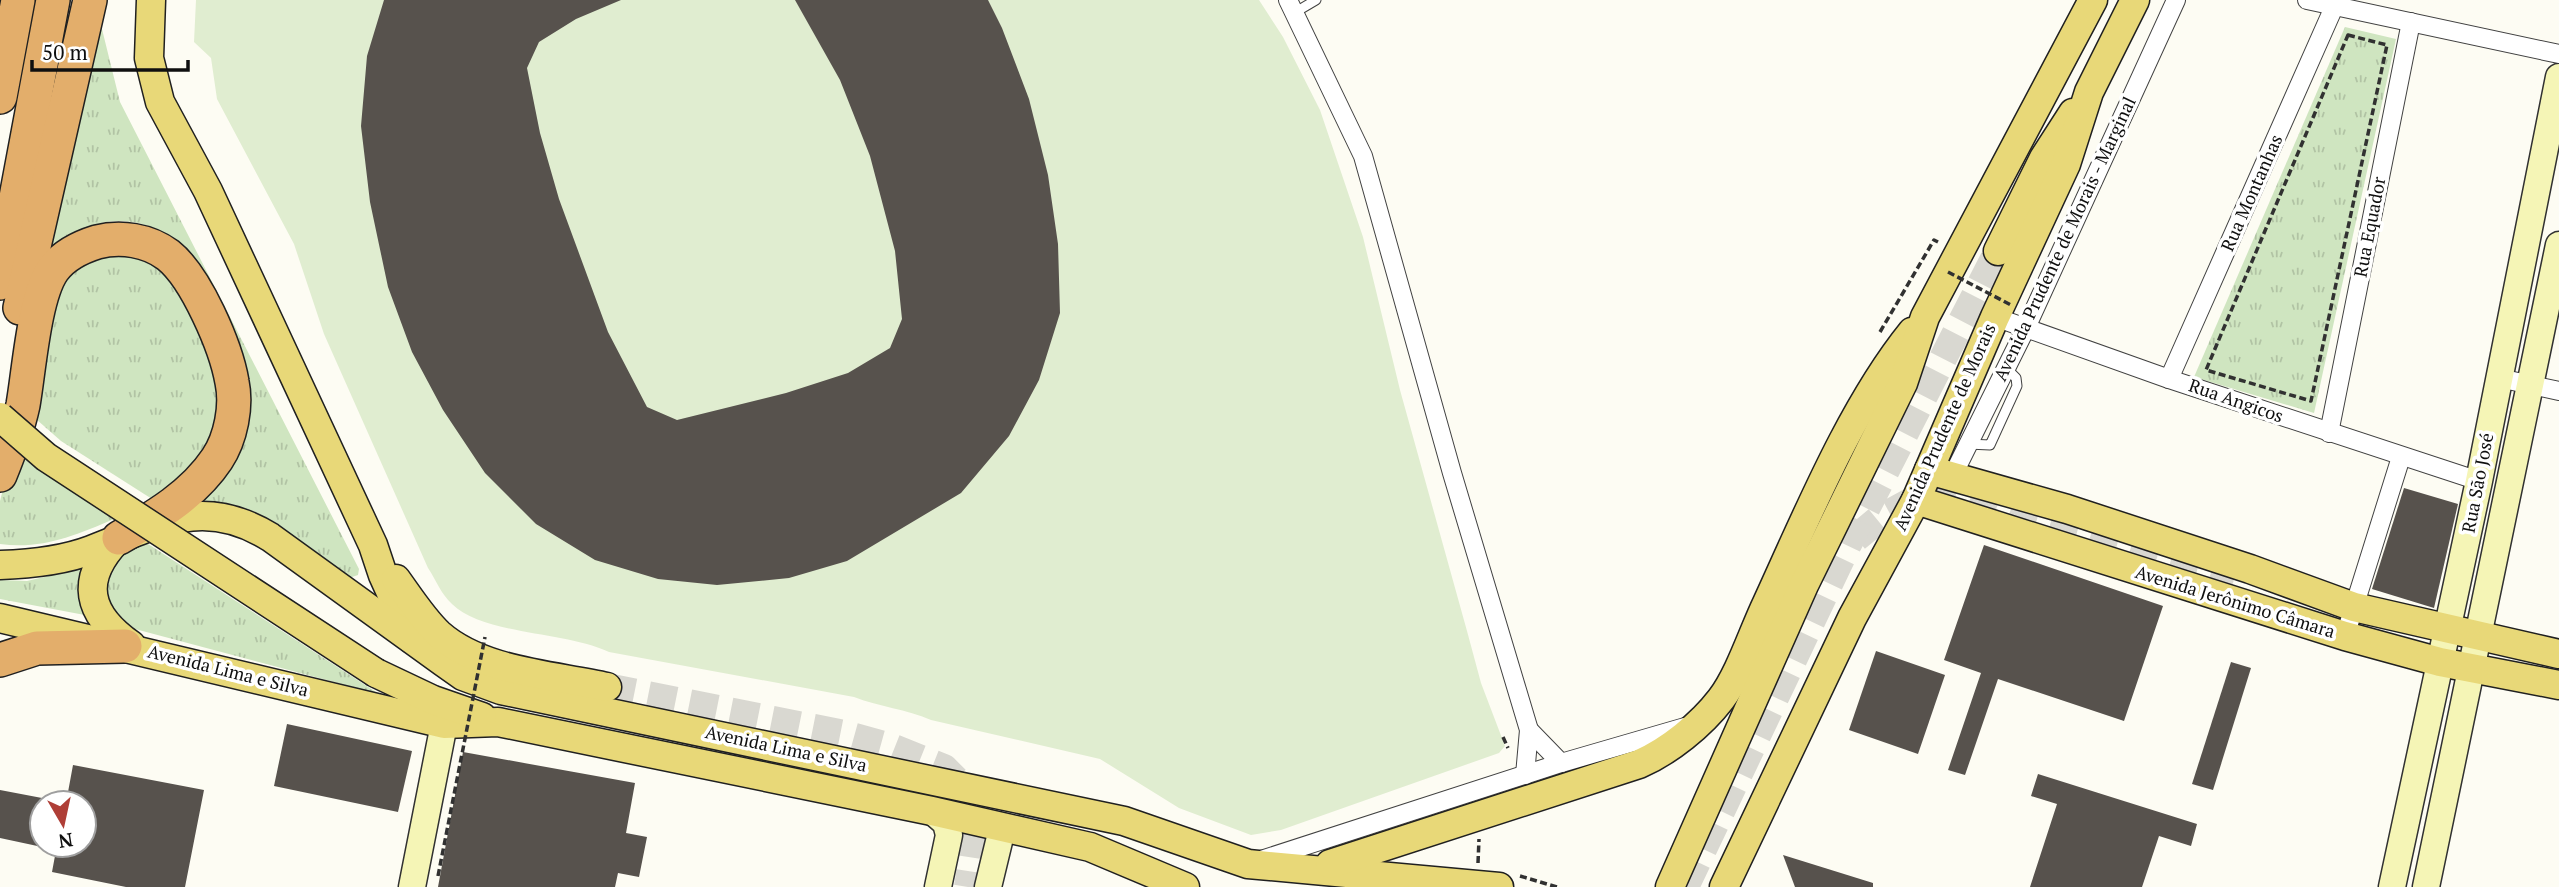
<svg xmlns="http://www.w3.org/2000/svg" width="2559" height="887" viewBox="0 0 2559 887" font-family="'PT Serif',serif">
  <defs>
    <pattern id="grass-tufts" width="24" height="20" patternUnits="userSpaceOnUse" patternTransform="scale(1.75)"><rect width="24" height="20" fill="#cfe5c0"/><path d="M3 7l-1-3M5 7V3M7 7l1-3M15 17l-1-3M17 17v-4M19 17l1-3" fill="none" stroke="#b1c3a4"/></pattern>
  </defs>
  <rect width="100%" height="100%" fill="#fdfcf3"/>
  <g fill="url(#grass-tufts)">
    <path d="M100 21 120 102 359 569 358 575 346 579 191 505 247 426 179 246C156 221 114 213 83 230 70 237 48 272 38 285Z"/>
    <path d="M2345 27 2396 39 2314 413 2194 377Z"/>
    <path d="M109 253 151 260 192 303 222 395 210 447 193 470 152 499 61 441 28 412 44 314 66 272Z"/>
    <path d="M13 450 114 519C77 535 41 550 0 544V501Z"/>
    <path d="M145 542 379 694 120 625 106 609 103 568 112 555Z"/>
    <path d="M87 567 90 616 0 599V580L27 581Z"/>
  </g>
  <path fill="#e0edd0" d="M196 0H1259L1283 37 1320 110 1363 237 1400 390 1467 631 1481 683 1505 746 1499 753 1281 830 1251 835 1179 808 1100 759 931 720C906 709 880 707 854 697L609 652C565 631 483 635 452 604 441 594 436 580 428 568L324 334 294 244 217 99 211 58 194 42Z"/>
  <g fill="#57524d">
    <path d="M384 0H621L576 19 539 42 527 68 540 133 559 199 608 332 647 407 677 420 786 393 848 373 890 348 902 319 895 251 870 156 840 80 795 0H988L1002 28 1029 99 1048 175 1058 244 1060 313 1039 380 1009 436 961 493 847 561 789 578 717 585 658 579 595 560 536 524 485 473 443 410 412 352 388 287 370 202 361 126 367 56Z"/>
    <path d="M2404 488 2458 504 2434 608 2372 589Z"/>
    <path d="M1984 545 2163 606 2124 721 1998 679 1965 775 1948 770 1981 673 1944 660Z"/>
    <path d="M1876 651 1945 675 1918 754 1849 730Z"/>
    <path d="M2231 662 2251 668 2213 790 2192 784Z"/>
    <path d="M287 724 412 751 398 812 274 786Z"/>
    <path d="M463 752 635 783 626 833 647 837 639 877 618 873 615 887H438Z"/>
    <path d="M73 765 204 790 185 887H126L52 872 57 845H84V803H66Z"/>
    <path d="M2038 774 2197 824 2191 846 2159 836 2142 887H2030L2057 804 2031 796Z"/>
    <path d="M0 790 42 798V847L0 838Z"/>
    <path d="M1783 855 1873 883V887H1795Z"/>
  </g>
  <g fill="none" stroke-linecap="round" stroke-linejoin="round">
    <g stroke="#d9d8d1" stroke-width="28" stroke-dasharray="28 14" stroke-linecap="butt">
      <path d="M1856 538 1879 519 1919 497 1963 500 2233 583"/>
      <path d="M607 687 844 734 891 747 944 768 963 787 975 810V842L968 887"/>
      <path d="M1685 887 1848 544 1998 251"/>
    </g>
    <defs>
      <g id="lane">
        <path d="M1294 13 1316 0"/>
        <path d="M1968 444 1990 445 2017 386 2016 378 2006 368"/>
      </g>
      <g id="street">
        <path d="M1288 0 1363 156 1452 473 1529 730 1525 775"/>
        <path d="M2307 0 2559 54"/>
        <path d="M1995 317 2169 379 2479 481"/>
        <path d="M2499 378 2559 391"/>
        <path d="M2169 379 2334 7"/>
        <path d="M2329 433 2411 22"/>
        <path d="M1952 477 2025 330 2176 0"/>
        <path d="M2345 636 2401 457"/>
        <path d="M1529 730 1561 763"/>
        <path d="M1261 860 1561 763 1685 727"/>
      </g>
      <g id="secondary">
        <path d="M932 811 946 823 949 835 938 887"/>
        <path d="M412 887 444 724"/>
        <path d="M988 887 1002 829"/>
        <path d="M2392 887 2479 481 2559 77"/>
        <path d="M2426 887 2559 245"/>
      </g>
      <g id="primary">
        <path d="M151 0 149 58 160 102 208 191 373 545 383 575 412 639"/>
        <path d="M1998 251 2044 158 2073 113"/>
        <path d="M1929 470 2067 509 2250 569 2354 607 2559 654"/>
        <path d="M1916 500 2345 636 2440 662 2559 685"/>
        <path d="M117 540C79 580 87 614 131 645"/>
        <path d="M0 565C31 564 62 561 91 550 157 525 202 495 270 537L443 662 463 676 501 690 1124 821 1248 864 1499 887"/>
        <path d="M396 579C409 597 423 619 439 634 482 672 554 675 607 687"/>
        <path d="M0 618 444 724 498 722 932 811 1090 847 1185 887"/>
        <path d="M376 673 433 700 482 717"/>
        <path d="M1330 864 1639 764C1669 751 1701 725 1721 699 1740 674 1753 632 1767 603 1807 516 1852 406 1912 332"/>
        <path d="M1670 887 1804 585 1903 383 1925 317 2093 0"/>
        <path d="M1724 887 1852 618 1916 500 1995 317 2066 164 2089 92 2135 0"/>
      </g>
      <g id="highway">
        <path d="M0 97 18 0"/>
        <path d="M0 283 53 0"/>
        <path d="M20 308 90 0"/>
        <path d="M0 475C9 453 18 428 23 405 29 371 34 297 53 270 63 256 81 247 97 242 121 236 148 240 168 255 196 277 226 347 232 382 237 406 231 438 217 459 193 495 155 517 119 538"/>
        <path d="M0 660 37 648 125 646"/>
      </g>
    </defs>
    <use href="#lane" stroke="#424242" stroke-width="11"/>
    <use href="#street" stroke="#424242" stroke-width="20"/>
    <use href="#secondary" stroke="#313131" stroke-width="29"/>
    <use href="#primary" stroke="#202020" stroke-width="31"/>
    <use href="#highway" stroke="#202020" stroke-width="36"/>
    <g stroke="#313131" stroke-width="3.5" stroke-dasharray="7 3.5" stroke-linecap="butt">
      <path d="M2348 35 2387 45 2311 401 2206 370Z"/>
      <path d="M1880 332 1934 240 1938 242"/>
      <path d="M1503 737 1508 748"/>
      <path d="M1478 863 1479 839"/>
      <path d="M1520 876 1557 887"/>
    </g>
    <use href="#lane" stroke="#fff" stroke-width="9"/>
    <use href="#street" stroke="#fff" stroke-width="18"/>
    <use href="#secondary" stroke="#f5f5b6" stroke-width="26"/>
    <use href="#primary" stroke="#e8d878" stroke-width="28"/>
    <use href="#highway" stroke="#e3ae6b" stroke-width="33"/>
    <defs>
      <path id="primary-bridge" d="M0 417 46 457 376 673"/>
    </defs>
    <use href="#primary-bridge" stroke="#202020" stroke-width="31" stroke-linecap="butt"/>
    <g stroke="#313131" stroke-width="3.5" stroke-dasharray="7 3.5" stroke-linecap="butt">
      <path d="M1948 272 2011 305"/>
      <path d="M438 876 485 637"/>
    </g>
    <use href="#primary-bridge" stroke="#e8d878" stroke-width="28"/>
  </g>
  <g text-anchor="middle" stroke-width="7" stroke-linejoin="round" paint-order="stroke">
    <g font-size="18" fill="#0f0f0f" stroke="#fff">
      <text transform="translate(2252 193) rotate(-66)" y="6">Rua Montanhas</text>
      <text transform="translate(2370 227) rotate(-79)" y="6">Rua Equador</text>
      <text transform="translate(2065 239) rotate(-65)" y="6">Avenida Prudente de Morais - Marginal</text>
      <text transform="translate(2236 401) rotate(19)" y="6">Rua Angicos</text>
      <text transform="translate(1945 427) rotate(-66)" y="6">Avenida Prudente de Morais</text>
      <text transform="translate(2478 483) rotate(-79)" y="6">Rua São José</text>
      <text transform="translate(2235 602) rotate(17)" y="6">Avenida Jerônimo Câmara</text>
      <text transform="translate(228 671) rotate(14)" y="6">Avenida Lima e Silva</text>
      <text transform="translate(786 749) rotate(12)" y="6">Avenida Lima e Silva</text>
    </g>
  </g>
  <g transform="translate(63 824) rotate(171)"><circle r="33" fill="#ffffff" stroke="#9f9f9f" stroke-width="2"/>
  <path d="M0-5L12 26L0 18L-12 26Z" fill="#af3e37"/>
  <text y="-10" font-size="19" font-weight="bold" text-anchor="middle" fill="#0f0f0f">N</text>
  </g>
  <path d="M32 60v10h156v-10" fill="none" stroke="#0f0f0f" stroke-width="3.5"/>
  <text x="42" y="60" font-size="21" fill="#0f0f0f" stroke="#ffffff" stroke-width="5" paint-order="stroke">50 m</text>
</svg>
